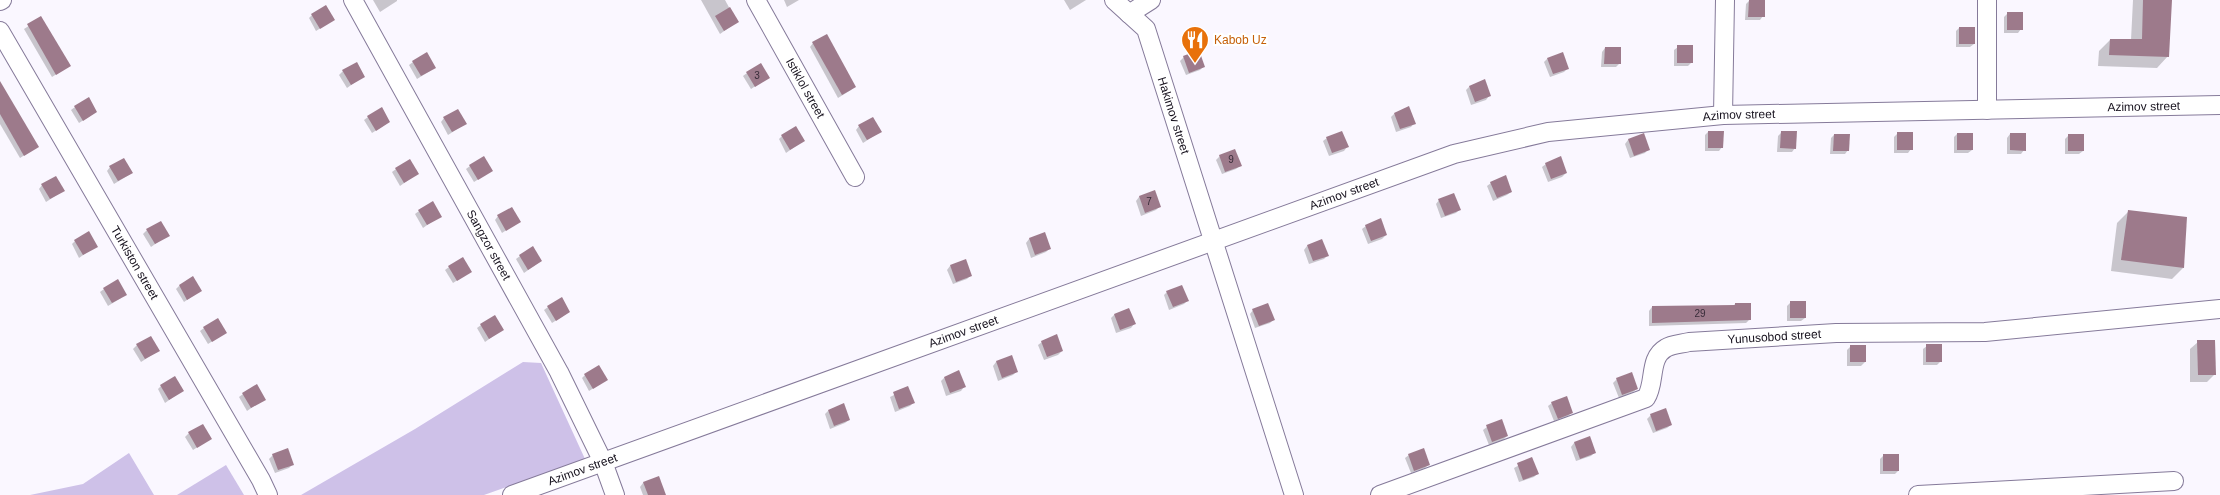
<svg xmlns="http://www.w3.org/2000/svg" width="2220" height="495" viewBox="0 0 2220 495" font-family="Helvetica,sans-serif">
  <rect width="100%" height="100%" fill="#faf7ff"/>
  <g fill="#cec1e8">
    <path d="M523 362 541 363 585 459 484 495H301L415 429Z"/>
    <path d="M129 453 154 495H30L83 484Z"/>
    <path d="M226 465 244 495H177Z"/>
  </g>
  <g fill="#0003">
    <path d="M373 0H397V1L380 12Z"/>
    <path d="M701 0H725L737 22 720 34Z"/>
    <path d="M784 0H799L787 7Z"/>
    <path d="M1064 0H1086L1070 10Z"/>
    <path d="M2133 0H2171L2168 56 2157 68 2098 66 2099 51 2110 40H2131Z"/>
    <path d="M1749 1 1763 16 1760 20H1745L1746 4Z"/>
    <path d="M2007 14 2021 29 2018 33H2004V17Z"/>
    <path d="M312 15 333 20 316 31 309 18Z"/>
    <path d="M41 18 69 66 52 77 24 29Z"/>
    <path d="M1959 28 1974 44 1970 47H1956V31Z"/>
    <path d="M813 43 855 86 851 90 838 98 810 47Z"/>
    <path d="M1678 47 1692 62 1688 66H1674V50Z"/>
    <path d="M1605 48 1619 64 1616 67H1601L1602 52Z"/>
    <path d="M1184 57 1204 66 1200 70 1186 75 1180 61Z"/>
    <path d="M1547 59 1568 68 1564 72 1550 77 1544 62Z"/>
    <path d="M413 62 430 71 417 79 409 65Z"/>
    <path d="M343 71 364 76 347 88 339 75Z"/>
    <path d="M747 73 768 78 751 89 743 76Z"/>
    <path d="M1469 87 1489 96 1486 100 1471 105 1466 90Z"/>
    <path d="M0 100 37 147 20 158 0 124Z"/>
    <path d="M75 107 96 112 79 123 71 110Z"/>
    <path d="M1394 114 1414 123 1411 127 1396 132 1391 117Z"/>
    <path d="M368 117 389 122 372 133 364 120Z"/>
    <path d="M444 118 465 124 448 135 441 122Z"/>
    <path d="M859 126 880 132 863 143 856 130Z"/>
    <path d="M1708 132 1722 147 1719 151H1705V135Z"/>
    <path d="M1781 133 1795 148 1792 152H1777L1778 136Z"/>
    <path d="M1897 134 1911 149 1908 153H1894V137Z"/>
    <path d="M1957 134 1972 150 1968 153H1954V137Z"/>
    <path d="M2010 134 2024 150 2021 154H2007V138Z"/>
    <path d="M1643 135 1648 149 1645 153 1630 158 1625 144 1628 140Z"/>
    <path d="M1834 135 1848 150 1845 154H1830L1831 138Z"/>
    <path d="M2069 135 2083 151 2079 154H2065V139Z"/>
    <path d="M782 136 803 141 786 153 779 139Z"/>
    <path d="M1327 138 1347 147 1344 151 1329 156 1323 141Z"/>
    <path d="M1220 156 1240 166 1236 169 1222 174 1216 160Z"/>
    <path d="M1546 164 1566 173 1562 177 1548 182 1542 167Z"/>
    <path d="M470 166 491 171 474 182 466 169Z"/>
    <path d="M110 167 132 173 114 184 107 171Z"/>
    <path d="M396 169 417 174 400 186 392 172Z"/>
    <path d="M1491 183 1511 192 1507 195 1493 201 1487 186Z"/>
    <path d="M42 185 63 191 46 202 39 189Z"/>
    <path d="M1154 192 1159 207 1156 210 1141 216 1136 201 1139 197Z"/>
    <path d="M1439 200 1459 210 1456 213 1441 218 1436 204Z"/>
    <path d="M419 211 440 216 423 228 415 214Z"/>
    <path d="M2129 211 2183 268 2172 279 2111 271 2117 223Z"/>
    <path d="M498 216 519 222 502 233 495 220Z"/>
    <path d="M1366 226 1386 235 1382 239 1368 244 1362 229Z"/>
    <path d="M147 230 168 235 151 247 143 234Z"/>
    <path d="M1044 234 1049 249 1046 252 1031 258 1026 243 1029 239Z"/>
    <path d="M75 241 96 246 79 258 72 244Z"/>
    <path d="M1307 246 1328 255 1324 259 1309 264 1304 250Z"/>
    <path d="M520 256 541 261 524 273 516 259Z"/>
    <path d="M950 266 971 275 967 279 953 284 947 270Z"/>
    <path d="M449 267 470 272 453 283 445 270Z"/>
    <path d="M179 286 200 291 184 302 176 289Z"/>
    <path d="M104 289 121 298 108 306 100 292Z"/>
    <path d="M1167 292 1187 301 1184 304 1169 310 1164 295Z"/>
    <path d="M1791 302 1805 318 1801 321H1787V306Z"/>
    <path d="M1735 304 1749 320 1746 323 1649 326V311L1652 307 1733 306Z"/>
    <path d="M548 307 569 312 552 323 544 310Z"/>
    <path d="M1129 309 1134 324 1131 328 1116 333 1111 318 1114 315Z"/>
    <path d="M1253 310 1273 320 1270 323 1255 328 1250 314Z"/>
    <path d="M481 325 502 330 485 342 477 328Z"/>
    <path d="M204 328 225 333 208 344 200 331Z"/>
    <path d="M1042 342 1062 351 1058 355 1044 360 1038 345Z"/>
    <path d="M2198 342 2215 374 2207 382H2190V349Z"/>
    <path d="M137 345 158 351 141 362 133 349Z"/>
    <path d="M1851 346 1865 362 1861 366H1847V350Z"/>
    <path d="M1927 346 1941 361 1937 365H1923V349Z"/>
    <path d="M1011 357 1016 372 1013 375 998 381 993 366 996 362Z"/>
    <path d="M585 375 606 380 589 391 582 378Z"/>
    <path d="M944 378 964 387 961 391 946 396 941 381Z"/>
    <path d="M1617 379 1637 389 1633 392 1619 398 1613 383Z"/>
    <path d="M161 386 182 391 165 403 158 389Z"/>
    <path d="M908 388 913 403 910 406 895 412 890 397Z"/>
    <path d="M243 394 264 399 247 411 239 397Z"/>
    <path d="M1552 403 1572 412 1568 416 1554 421 1548 406Z"/>
    <path d="M828 411 849 420 845 423 830 429 825 414Z"/>
    <path d="M1651 415 1671 425 1667 428 1653 433 1647 419Z"/>
    <path d="M1487 427 1507 436 1503 440 1489 445 1483 430Z"/>
    <path d="M189 433 210 439 193 450 185 437Z"/>
    <path d="M1589 438 1595 452 1591 456 1576 461 1571 447 1574 443Z"/>
    <path d="M273 455 293 464 289 468 275 473 269 459Z"/>
    <path d="M1409 455 1429 464 1425 468 1411 473 1405 458Z"/>
    <path d="M1884 455 1898 471 1895 474H1880V459Z"/>
    <path d="M1532 458 1537 474 1534 477 1519 482 1514 468Z"/>
    <path d="M658 478 661 495H643L640 487 643 483Z"/>
  </g>
  <g fill="#9d7a8b">
    <path d="M1749 0H1765V17H1748Z"/>
    <path d="M2143 0H2172L2169 57 2109 55 2110 39H2142Z"/>
    <path d="M326 5 335 20 320 29 311 14Z"/>
    <path d="M730 7 739 22 724 31 715 16Z"/>
    <rect x="2007" y="12" width="16" height="18"/>
    <path d="M41 16 71 66 56 75 27 24Z"/>
    <rect x="1959" y="27" width="16" height="17"/>
    <path d="M827 34 856 87 842 95 812 42Z"/>
    <rect x="1677" y="45" width="16" height="18"/>
    <path d="M1605 47H1621V64H1604Z"/>
    <path d="M1199 50 1205 67 1189 73 1183 56Z"/>
    <path d="M427 52 436 68 421 76 412 61Z"/>
    <path d="M1563 52 1569 69 1553 74 1547 58Z"/>
    <path d="M357 62 365 77 351 85 342 70Z"/>
    <path d="M761 63 770 78 755 87 746 72Z"/>
    <path d="M1485 79 1491 96 1475 102 1469 86Z"/>
    <path d="M0 81 39 147 24 156 0 114Z"/>
    <path d="M89 97 97 112 83 121 74 106Z"/>
    <path d="M1409 106 1416 124 1400 129 1394 113Z"/>
    <path d="M382 107 390 122 376 131 367 116Z"/>
    <path d="M458 109 467 124 452 132 443 117Z"/>
    <path d="M873 117 882 132 867 140 858 125Z"/>
    <path d="M796 126 805 141 790 150 781 135Z"/>
    <path d="M1342 131 1349 147 1332 153 1326 137Z"/>
    <path d="M1708 131H1724L1723 148H1708Z"/>
    <path d="M1781 131H1797L1796 149 1780 148Z"/>
    <rect x="1897" y="132" width="16" height="18"/>
    <path d="M1644 133 1650 150 1634 156 1628 139Z"/>
    <rect x="1957" y="133" width="16" height="17"/>
    <path d="M2010 133H2026V151L2010 150Z"/>
    <path d="M1834 134H1850L1849 151H1833Z"/>
    <rect x="2068" y="134" width="16" height="17"/>
    <path d="M1235 149 1242 166 1225 172 1219 155Z"/>
    <path d="M484 156 493 171 478 180 469 165Z"/>
    <path d="M1561 156 1567 173 1551 179 1545 163Z"/>
    <path d="M124 158 133 173 118 181 109 166Z"/>
    <path d="M410 159 419 174 404 183 395 168Z"/>
    <path d="M1506 175 1512 192 1497 198 1490 182Z"/>
    <path d="M56 176 65 191 50 199 41 184Z"/>
    <path d="M1155 190 1161 207 1145 213 1139 196Z"/>
    <path d="M1454 193 1461 210 1445 216 1438 199Z"/>
    <path d="M433 201 442 217 427 225 418 210Z"/>
    <path d="M512 207 521 222 506 231 497 215Z"/>
    <path d="M2128 210 2187 217 2184 268 2121 260Z"/>
    <path d="M1381 218 1387 235 1371 241 1365 225Z"/>
    <path d="M161 221 170 236 155 244 146 229Z"/>
    <path d="M89 231 98 247 83 255 74 240Z"/>
    <path d="M1045 232 1051 249 1035 255 1029 238Z"/>
    <path d="M1322 239 1329 256 1313 261 1307 245Z"/>
    <path d="M533 246 542 261 528 270 519 255Z"/>
    <path d="M463 257 472 272 457 281 448 266Z"/>
    <path d="M966 259 972 276 956 282 950 265Z"/>
    <path d="M193 276 202 291 187 300 179 285Z"/>
    <path d="M118 279 127 295 112 303 103 288Z"/>
    <path d="M1182 285 1189 301 1173 307 1166 291Z"/>
    <path d="M562 297 570 312 556 321 547 306Z"/>
    <rect x="1790" y="301" width="16" height="17"/>
    <path d="M1268 303 1275 320 1259 326 1252 309Z"/>
    <path d="M1735 303H1751V320L1652 323V306L1735 305Z"/>
    <path d="M1129 308 1136 324 1120 330 1114 314Z"/>
    <path d="M495 315 504 330 489 339 480 324Z"/>
    <path d="M218 318 227 333 212 342 203 327Z"/>
    <path d="M1057 334 1063 351 1047 357 1041 341Z"/>
    <path d="M151 336 160 351 145 359 136 344Z"/>
    <path d="M2197 340H2215L2216 375H2198Z"/>
    <rect x="1926" y="344" width="16" height="18"/>
    <rect x="1850" y="345" width="16" height="17"/>
    <path d="M1012 355 1018 372 1002 378 996 361Z"/>
    <path d="M599 365 608 380 593 389 584 374Z"/>
    <path d="M959 370 966 387 950 393 944 377Z"/>
    <path d="M1632 372 1638 389 1622 395 1616 378Z"/>
    <path d="M175 376 184 391 169 400 160 385Z"/>
    <path d="M257 384 266 400 251 408 242 393Z"/>
    <path d="M908 386 915 403 899 409 893 392Z"/>
    <path d="M1567 396 1573 413 1558 419 1551 402Z"/>
    <path d="M844 403 850 420 834 426 828 410Z"/>
    <path d="M1666 408 1672 425 1656 431 1650 414Z"/>
    <path d="M1502 419 1508 436 1492 442 1486 425Z"/>
    <path d="M203 424 212 439 197 448 188 432Z"/>
    <path d="M1590 436 1596 453 1580 459 1574 442Z"/>
    <path d="M288 448 294 465 278 470 272 454Z"/>
    <path d="M1424 448 1430 465 1414 471 1408 454Z"/>
    <rect x="1883" y="454" width="16" height="17"/>
    <path d="M1532 457 1539 474 1523 480 1517 463Z"/>
    <path d="M659 476 666 495H648L643 482Z"/>
  </g>
  <g fill="none" stroke-linecap="round" stroke-linejoin="round">
    <defs>
      <g id="minor">
        <path id="s1" d="M353 0 559 372 603 462 615 495"/>
        <path id="s2" d="M756 0 855 177"/>
        <path id="s3" d="M1114 0 1146 29 1294 495"/>
        <path d="M1987 0V110"/>
        <path d="M0 1 2 0"/>
        <path d="M1129 14 1151 0"/>
        <path id="s4" d="M0 31 261 480 268 495"/>
        <path d="M1723 115 1725 0"/>
        <path id="s5" d="M512 495 1454 154 1548 132 1723 115 2220 105"/>
        <path id="s6" d="M1380 495 1646 398C1656 383 1648 358 1666 348 1672 344 1682 344 1689 342L1836 333 1985 332 2220 309"/>
        <path d="M1918 495 2174 481"/>
      </g>
    </defs>
    <use href="#minor" stroke="#857a9a" stroke-width="20"/>
    <use href="#minor" stroke="#fff" stroke-width="18"/>
  </g>
  <defs>
    <symbol id="restaurant-pin" viewBox="-11 -11 22 30"><path d="M0 17L-7.5 6A9.5 9.5 0 1 1 7.5 6Z" fill="#e8710a" stroke="#fff"/><path d="M-5-6h1v4h1v-4h1v4h1v-4h1v5L-1.5 .5V6h-2V.5L-5-1ZM5-6V6H3V1.5H1.5Q1.5-4 5-6Z" fill="#fff"/></symbol>
  </defs>
  <g fill-rule="evenodd">
    <use href="#restaurant-pin" x="1179" y="24" width="32" height="43"/>
  </g>
  <g text-anchor="middle" stroke-width="4.5" stroke-linejoin="round" paint-order="stroke">
    <g font-size="10" fill="#382c39">
      <text x="757" y="79">3</text>
      <text x="1231" y="163">9</text>
      <text x="1149" y="205">7</text>
      <text x="1700" y="317">29</text>
    </g>
    <g font-size="12" fill="#c56008" stroke="#fff" text-anchor="start">
      <text x="1214" y="44">Kabob Uz</text>
    </g>
    <g font-size="12" fill="#17121e" stroke="#fff">
      <text dy="4" stroke="none"><textPath href="#s2" startOffset="101">Istiklol street</textPath></text>
      <text dy="4" stroke="none"><textPath href="#s5" startOffset="1695">Azimov street</textPath></text>
      <text dy="4" stroke="none"><textPath href="#s3" startOffset="134">Hakimov street</textPath></text>
      <text dy="4" stroke="none"><textPath href="#s5" startOffset="1290">Azimov street</textPath></text>
      <text dy="4" stroke="none"><textPath href="#s5" startOffset="885">Azimov street</textPath></text>
      <text dy="4" stroke="none"><textPath href="#s1" startOffset="280">Sangzor street</textPath></text>
      <text dy="4" stroke="none"><textPath href="#s4" startOffset="268">Turkiston street</textPath></text>
      <text dy="4" stroke="none"><textPath href="#s5" startOffset="480">Azimov street</textPath></text>
      <text dy="4" stroke="none"><textPath href="#s6" startOffset="448">Yunusobod street</textPath></text>
      <text dy="4" stroke="none"><textPath href="#s5" startOffset="75">Azimov street</textPath></text>
    </g>
  </g>
</svg>
